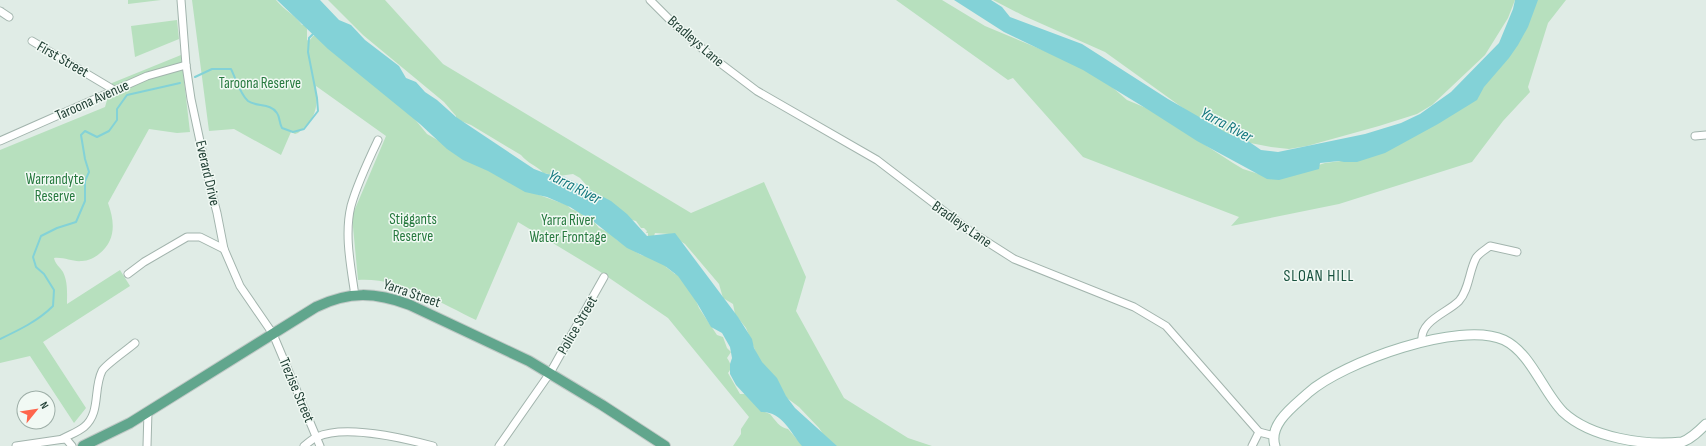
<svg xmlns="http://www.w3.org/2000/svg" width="1706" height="446" viewBox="0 0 1706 446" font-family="'Sofia Sans Condensed',sans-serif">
  <rect width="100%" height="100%" fill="#e0ece6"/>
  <g fill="#b7e0be">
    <path d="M128 0H161L128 4Z"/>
    <path d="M192 0H276C284 10 295 15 302 25H305L307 29V40L309 41 313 36H315L413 117 427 134 513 183 523 190 528 191 567 205 571 209 582 213 587 218 594 222 599 228 610 233 617 240 641 255 655 258 666 263V267L675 274 686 276 699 308 717 335 723 337 727 348 731 352 727 358C731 363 732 369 728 373L740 394H745L765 412 770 414C775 420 780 428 788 429L803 446H733L741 434V429L749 417 668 318 599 271 518 222 476 320C441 303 398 277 358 280L352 216 386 136 316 86C318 109 316 118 298 133L295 134 291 132 281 155 234 129 209 131Z"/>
    <path d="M328 0H385L443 64 691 213 764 182 806 277 796 311 844 398 908 438 932 446H836L823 434 819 428 799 407 787 398 759 360 746 328 735 314 733 304 723 298 719 284 685 244 669 234 655 233 654 236 648 237V233H646L647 231 644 228H641L636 221 624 218 597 197 580 178 573 174 559 176 543 173C539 167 527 163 521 155L471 125 456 119V116L444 102 363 35Z"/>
    <path d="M896 0H942L985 26 1074 63 1112 87 1127 100 1151 110 1233 163 1243 169 1274 179 1325 163 1341 161 1440 119 1533 0H1566L1548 23 1528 87 1530 92 1503 121 1472 162 1339 204 1231 226 1239 217 1083 157 1013 78 1008 80Z"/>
    <path d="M993 0H1515L1508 18 1485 55 1432 105 1417 114 1379 126 1307 146 1289 149 1271 147 1240 141 1201 121 1105 52 1024 16Z"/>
    <path d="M177 20 179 39 135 57 131 26Z"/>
    <path d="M181 55 190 132 177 133 149 129 108 203C115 222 116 241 99 254 94 258 88 261 82 261 72 262 65 257 54 258 55 264 60 267 63 272 68 282 67 293 67 304L120 270 130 286 43 342 86 408 74 423 30 356 0 363V150L105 107 112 83Z"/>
  </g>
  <g fill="#83d2d7">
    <path d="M277 0H320L339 20 351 25 365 40 399 66 406 78 416 82 425 92 437 100 456 117 534 169 547 174 563 176 611 201 627 214 647 236 675 233 738 317 752 339 754 348 762 362 777 378 786 396 795 408 837 446H802C790 432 782 411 761 412L736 385 730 374V364L732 358 730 347 722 333 711 327 697 303 678 276 665 266 627 248 594 222 570 207 547 197 525 192 488 171 463 160 447 149 420 124 328 49Z"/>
    <path d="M954 0H991L1002 7 1010 17 1082 44 1168 99 1227 133 1248 141 1261 150 1278 152 1365 134 1401 123 1420 114 1451 92 1499 43 1513 9 1515 0H1538L1528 27 1518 45 1509 58 1484 87 1477 100 1438 124 1385 153 1357 162H1344L1339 161 1320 163 1319 169 1279 180 1267 179 1197 141 1147 109 1083 70 1004 32Z"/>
  </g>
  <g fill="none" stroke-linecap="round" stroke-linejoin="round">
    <g stroke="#83d2d7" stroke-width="2">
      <path d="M195 77 212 69H231C236 79 240 94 248 101 256 107 271 103 277 113 280 117 279 123 282 128L293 132 304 129 318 111 317 98 308 52 309 38 314 33"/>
      <path d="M0 339C19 330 38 321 53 306L54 290 44 274 36 267 33 257 41 236 57 228 76 222 85 201V181L89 172 85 159 81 135 85 131 97 137 109 131 117 120V109L127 95 180 83"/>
    </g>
    <defs>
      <g id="street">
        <path d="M181 0 186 65 191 99 207 174 217 213 224 249 240 286 273 334 320 446"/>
        <path d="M650 0 675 25 712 57 757 91 877 160 970 231 1014 259 1134 307 1166 326 1259 432 1274 436"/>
        <path d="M0 11 9 17"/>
        <path d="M32 41 114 90"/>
        <path d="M1695 136 1706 135"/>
        <path d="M0 141 147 76 186 65"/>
        <path d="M128 274 144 262 187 237H200L224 249"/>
        <path d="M355 296C351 267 344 235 351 206 357 184 368 161 378 140"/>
        <path d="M1422 342C1419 321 1447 313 1459 301 1469 290 1469 271 1476 258 1479 253 1485 250 1490 246L1517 252"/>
        <path d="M62 439C69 435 78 432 84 427 101 413 93 389 102 371 105 365 127 350 135 343"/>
        <path d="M16 446 64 439 67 440 72 446"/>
        <path d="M147 446 148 411"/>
        <path d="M304 446C308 443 312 439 317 437 345 424 403 438 433 446"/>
        <path d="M499 446 550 373 604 277"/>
        <path d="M1252 446 1259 432"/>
      </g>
      <path id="secondary" d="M1275 446C1268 424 1294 406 1308 393 1343 362 1460 320 1504 340 1531 353 1543 392 1563 412 1591 438 1645 446 1682 442 1691 439 1699 431 1706 424"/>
      <path id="primary" d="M83 446 130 423 316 307C349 291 375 292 410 305L529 361 602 405 665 446"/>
    </defs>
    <use href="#street" stroke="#a2b4ad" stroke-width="9"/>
    <use href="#secondary" stroke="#9db9ad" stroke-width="11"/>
    <use href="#primary" stroke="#c0c9c6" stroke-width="12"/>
    <use href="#street" stroke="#fff" stroke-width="7"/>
    <use href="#secondary" stroke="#fff" stroke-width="9"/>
    <use href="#primary" stroke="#61a68d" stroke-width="10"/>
  </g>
  <g text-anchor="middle" stroke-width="3" stroke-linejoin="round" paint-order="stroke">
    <g font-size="15" fill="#1f3e33" stroke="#f1f9f4">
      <text transform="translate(696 41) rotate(41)" y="5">Bradleys Lane</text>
      <text transform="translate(63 59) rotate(30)" y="5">First Street</text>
      <text transform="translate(92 100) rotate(-24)" y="5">Taroona Avenue</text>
      <text transform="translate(208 173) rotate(77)" y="5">Everard Drive</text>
      <text transform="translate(962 224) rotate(35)" y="5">Bradleys Lane</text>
      <text transform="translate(412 293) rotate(19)" y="5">Yarra Street</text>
      <text transform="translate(577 325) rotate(-60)" y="5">Police Street</text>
      <text transform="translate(297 390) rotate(67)" y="5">Trezise Street</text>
    </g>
    <g font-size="15" fill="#26793e" stroke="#f1f9f4">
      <text x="260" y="88">Taroona Reserve</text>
      <text x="55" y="184">Warrandyte<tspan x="55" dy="17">Reserve</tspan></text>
      <text x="413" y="224">Stiggants<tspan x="413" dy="17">Reserve</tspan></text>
      <text x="568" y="225">Yarra River<tspan x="568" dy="17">Water Frontage</tspan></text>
    </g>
    <g font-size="16" font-style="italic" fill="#14787f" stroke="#f1f9f4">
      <text transform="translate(1227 124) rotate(28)" y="6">Yarra River</text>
      <text transform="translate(575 186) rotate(27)" y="6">Yarra River</text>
    </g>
    <g font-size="16" letter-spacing="1" fill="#19523f" stroke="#f1f9f4">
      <text x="1319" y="281">SLOAN HILL</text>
    </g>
  </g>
  <g transform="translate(36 410) rotate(60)"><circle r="19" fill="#f1f9f4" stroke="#9daea7"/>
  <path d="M0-3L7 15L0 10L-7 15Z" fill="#fe664d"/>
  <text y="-6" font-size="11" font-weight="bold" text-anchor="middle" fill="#1f3e33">N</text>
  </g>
</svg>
